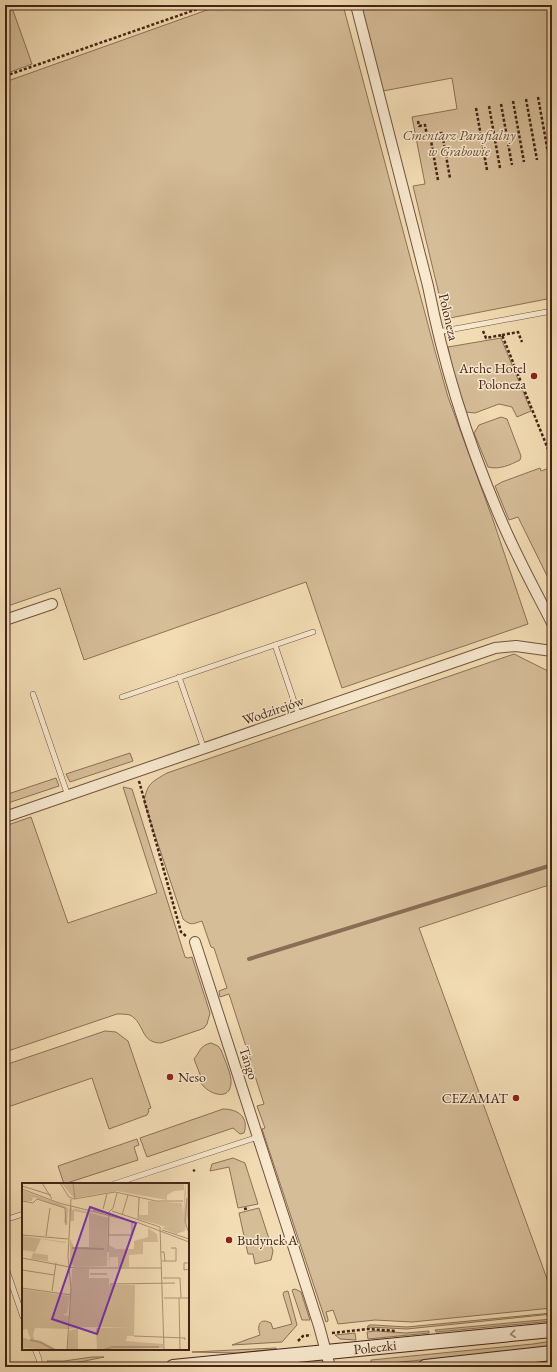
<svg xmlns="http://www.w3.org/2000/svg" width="557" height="1372" viewBox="0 0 557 1372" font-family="'EB Garamond',serif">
  <rect width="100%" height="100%" fill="#f2dcb3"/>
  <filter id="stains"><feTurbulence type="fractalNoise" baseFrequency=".005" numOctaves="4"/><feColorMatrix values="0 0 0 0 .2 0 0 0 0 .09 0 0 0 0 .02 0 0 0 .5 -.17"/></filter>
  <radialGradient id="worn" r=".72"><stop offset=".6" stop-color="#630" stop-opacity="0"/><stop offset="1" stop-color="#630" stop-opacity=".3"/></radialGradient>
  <g fill="#d5bd98" stroke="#8d7057">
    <path d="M5 5H11L32 64 5 74Z"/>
    <path d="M221 5H343L435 351 448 397 492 517 528 624 342 688 306 582 84 660 60 588 5 607V82Z"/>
    <path d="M361 5H552V298L445 319 413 186 425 184 412 117 457 109 452 78 383 91Z"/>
    <path d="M501 338 531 411 517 417 512 407 499 404 475 413 466 412 452 368 448 347Z"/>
    <path d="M501 417 507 419 521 456 520 460C510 465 499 470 488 467L474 433 479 425Z"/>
    <path d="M552 467V586L518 517 509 520 495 486 502 482 540 468 541 471Z"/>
    <path d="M514 654 552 673V884L419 928 550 1287H552V1308L412 1322 375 1320 338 1324 333 1310 326 1312 328 1319V1321L326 1322 262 1129 265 1128 257 1106 264 1104 254 1073 246 1075 243 1066 251 1062 229 994 220 997 219 991 227 988 214 948 211 947 202 921C192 924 191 926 183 919L144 802C147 783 152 782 167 773Z"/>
    <path d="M130 753 133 761 70 782 66 774Z"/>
    <path d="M56 778 59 786 5 804V795Z"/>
    <path d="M123 787 132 789 185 957 188 958 192 957 210 1013 207 1024 204 1028 199 1030 161 1043C140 1043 145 1023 130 1015 126 1014 121 1014 117 1014L5 1052V826L31 817 68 923 157 893Z"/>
    <path d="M105 1031 116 1032 128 1041 151 1108 148 1109 149 1111 147 1115 109 1129 92 1078 5 1108V1065Z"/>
    <path d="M211 1043 218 1046 221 1050C224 1058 232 1075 231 1083 230 1102 208 1094 201 1083L203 1082 194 1059C201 1051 199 1046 211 1043Z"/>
    <path d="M223 1109C239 1109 249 1118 244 1133L240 1134 233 1128 147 1157 140 1138Z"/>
    <path d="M137 1139 139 1145 134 1147 138 1160 64 1184 58 1166Z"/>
    <path d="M233 1158 245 1163 258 1204 238 1208 229 1167 210 1171 212 1164Z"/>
    <path d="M259 1208 273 1251 271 1260 255 1264 253 1254H248L239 1213Z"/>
    <path d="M295 1289 301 1292 310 1320H302L292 1290Z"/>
    <path d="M284 1292 288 1291 297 1325 282 1342 232 1345 260 1335C257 1326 259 1317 271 1323L273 1329 292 1324 283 1294Z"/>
    <path d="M552 1313V1314L407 1329 367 1327 369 1325H374L407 1327Z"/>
    <path d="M552 1319V1321L436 1332 435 1330Z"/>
    <path d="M376 1331 406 1333 429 1331V1333L368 1339 367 1332Z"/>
    <path d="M355 1333 356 1340 340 1339 335 1335Z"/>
    <path d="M552 1341V1345L532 1349 371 1365V1360L533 1344Z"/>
    <path d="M276 1348 277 1349 237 1353 192 1352Z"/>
    <path d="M92 1357H104L80 1362 50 1364 47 1361H64Z"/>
  </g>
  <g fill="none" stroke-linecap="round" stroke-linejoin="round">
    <path stroke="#896d54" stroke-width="4" d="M249 959 552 865"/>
    <defs>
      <g id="lane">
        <path d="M438 332 552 311"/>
        <path d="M275 645 299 716"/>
        <path d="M179 677 204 749"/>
        <path d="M33 694 68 796"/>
        <path d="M122 697 313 632"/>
        <path d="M114 1184 258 1137"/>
        <path d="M5 1220 23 1214"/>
        <path d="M5 1265 23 1317"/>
        <path d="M35 1349 39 1359 40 1367"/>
      </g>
      <g id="street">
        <path d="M356 5 428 286C444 367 469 446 502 522 517 557 535 590 552 623"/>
        <path d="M5 620 52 604"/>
        <path d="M5 817 495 648 516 646 552 651"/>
        <path d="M195 942 319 1326 330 1367"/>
      </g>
      <g id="secondary">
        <path d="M173 1367 552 1330"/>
        <path d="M425 1367 552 1353"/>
      </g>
    </defs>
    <use href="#lane" stroke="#70523d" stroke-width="6"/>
    <use href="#street" stroke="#70523d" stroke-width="12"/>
    <use href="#secondary" stroke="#452416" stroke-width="16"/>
    <g stroke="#452416" stroke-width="2.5" stroke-dasharray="3 2" stroke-linecap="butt">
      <path d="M5 76 209 5"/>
      <path d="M551 94 552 102"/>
      <path d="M538 97 549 158"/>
      <path d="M526 99 537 160"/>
      <path d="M513 101 524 162"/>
      <path d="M501 104 512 165"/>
      <path d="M489 106 500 168"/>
      <path d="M476 108 487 170"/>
      <path d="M418 121 419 126 425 125 427 136 430 135"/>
      <path d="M438 180 430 135 442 133 450 178"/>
      <path d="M483 331 486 338 502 335 552 459"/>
      <path d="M502 335 518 332 522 342"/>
      <path d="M548 358 552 357"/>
      <path d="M139 781 181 932 186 936"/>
      <path d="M193 1171 195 1170"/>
      <path d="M244 1209 249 1208"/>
      <path d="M332 1333 368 1329 396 1331"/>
      <path d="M298 1341 303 1336 311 1335"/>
    </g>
    <use href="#lane" stroke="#f7e8ce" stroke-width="5"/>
    <use href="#street" stroke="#f7e8ce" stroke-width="10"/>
    <use href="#secondary" stroke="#f7e8ce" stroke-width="14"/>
  </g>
  <defs><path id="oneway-chevron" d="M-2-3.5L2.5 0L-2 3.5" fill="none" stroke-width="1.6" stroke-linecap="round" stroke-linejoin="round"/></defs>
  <use stroke="#9e8672" href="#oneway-chevron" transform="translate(513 1334) rotate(174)"/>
  <g fill="#8f2418" stroke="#f7e8ce" stroke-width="1.5">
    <circle cx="534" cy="376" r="4"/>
    <circle cx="170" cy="1077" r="4"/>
    <circle cx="516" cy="1098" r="4"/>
    <circle cx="229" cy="1240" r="4"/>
  </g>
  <g text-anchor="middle" stroke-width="3" stroke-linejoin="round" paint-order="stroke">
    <g font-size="14" font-style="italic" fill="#694a36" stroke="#f7e8ce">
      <text x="459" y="140">Cmentarz Parafialny<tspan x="459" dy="16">w Grabowie</tspan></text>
    </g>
    <g font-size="14" fill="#452416" stroke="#f7e8ce">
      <text transform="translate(449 317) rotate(77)" y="5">Poloneza</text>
      <text transform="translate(273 710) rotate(-19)" y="5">Wodzirejów</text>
      <text transform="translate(249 1063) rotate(72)" y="5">Tango</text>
      <text transform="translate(375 1347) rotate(-6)" y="5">Poleczki</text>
    </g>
    <g font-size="14" fill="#452416" stroke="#f7e8ce" text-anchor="end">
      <text x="526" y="373">Arche Hotel<tspan x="526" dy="16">Poloneza</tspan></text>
      <text x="178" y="1082" text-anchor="start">Neso</text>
      <text x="508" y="1103">CEZAMAT</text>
      <text x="237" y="1245" text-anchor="start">Budynek A</text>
    </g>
  </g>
  <g transform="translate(22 1183)">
    <rect width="167" height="167" fill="#f2dcb3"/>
    <path d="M39 0H162V7L152 8 145 12V17L95 8 52 15ZM163 0 164 10 162 28 165 13 166 32 163 48 154 51 139 45 144 44 117 36V32H126V18L160 20 161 32ZM0 7 43 23 46 25 45 41 42 39 44 26 11 14 10 18H3L0 17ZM50 24V27L53 26 51 25 86 35 85 83 52 84 48 79V56L52 64H67V31L52 28V38H48L47 26ZM126 45 135 51 136 59H121V71L107 72V84H96V74H88L87 83V62L94 66H112V58L126 54ZM0 53 44 59V57V59L43 60 19 56 13 69 0 67ZM11 70 26 72V78L45 81 9 76ZM50 86H67V95H87V102H113L112 153H105L104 158 141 161V165L75 167 74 145 112 144H63L47 146ZM0 106 48 113 45 130 41 132 47 133 46 146 13 145 11 152 12 157 35 167 0 165V154L9 157 5 146 0 147ZM56 145V167H45L47 148Z" fill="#d5bd98"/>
    <path fill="none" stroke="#b79d7e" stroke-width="2" d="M50 65 82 66M8 157 18 159 33 167M82 167 90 164H137"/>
    <path fill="none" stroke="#ad9274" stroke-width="1" d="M20 0 30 16M38 0 47 14 52 16 93 9 134 18H161M51 0 53 16M166 0 167 122M0 3 29 12M0 6 37 20 117 40 167 59M165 15 163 38 166 48M0 18 11 20 15 16 43 25 44 42M81 26 85 11M71 27 89 31M90 28 138 44 142 167M100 32 106 12M116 37 117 15M140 47 167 56M0 52 46 56M86 52H110V39M24 53 28 25M86 69 87 29 91 25 95 10M139 69H142L143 78M0 75 53 85H140M140 78H154V65H149M166 80H162V87L167 86M0 87 32 92M68 91H85M141 95H158L159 115M88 101 153 100M0 105 49 112M30 108 34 80M142 115H167M157 115 158 167M112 153 163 155V157M45 167 49 106 46 73 49 16"/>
    <path fill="#7b2cbf" fill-opacity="0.15" stroke="#7b2cbf" stroke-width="2" d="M68 24 114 40 75 151 30 136Z"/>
    <rect width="167" height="167" fill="none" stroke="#452416" stroke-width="2"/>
  </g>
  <rect width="557" height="1372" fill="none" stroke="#f2dcb3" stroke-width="20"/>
  <rect x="6" y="6" width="545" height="1360" fill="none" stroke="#452416" stroke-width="2"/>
  <rect x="10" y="10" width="537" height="1352" fill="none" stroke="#452416"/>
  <rect width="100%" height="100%" filter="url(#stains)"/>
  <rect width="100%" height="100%" fill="url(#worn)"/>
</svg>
